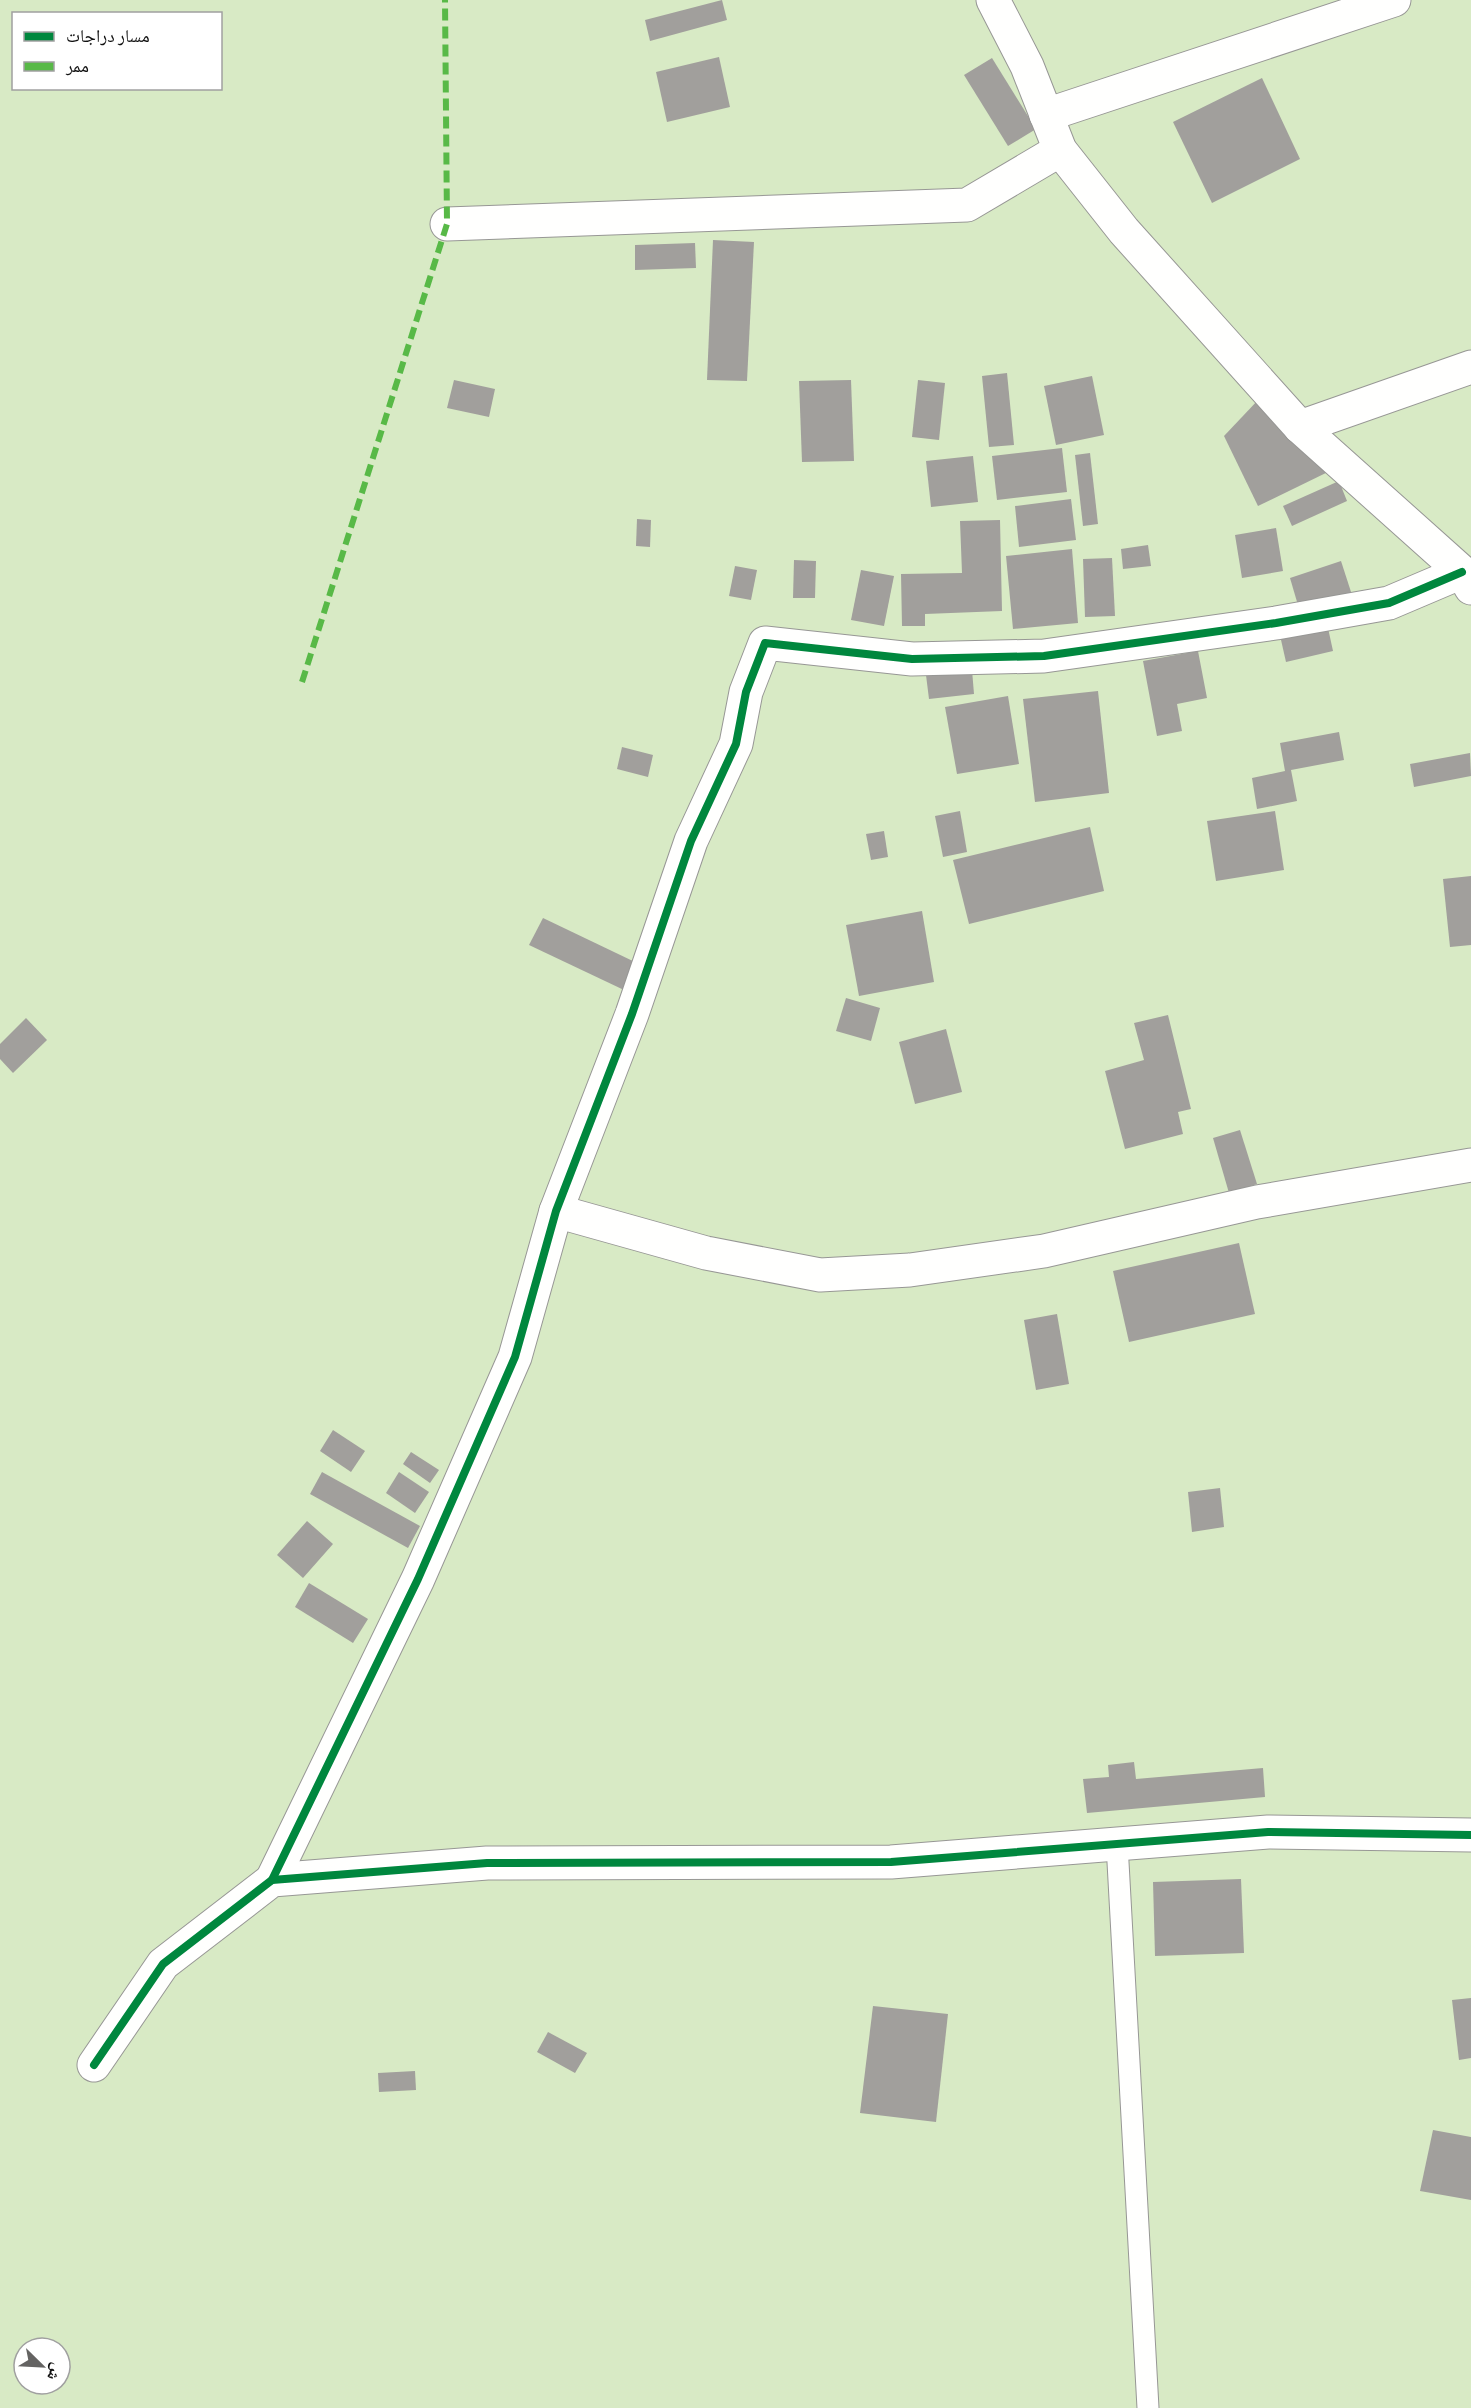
<svg xmlns="http://www.w3.org/2000/svg" width="1471" height="2408" viewBox="0 0 1471 2408" font-family="'Crimson Pro','Noto Naskh Arabic',serif">
  <rect width="100%" height="100%" fill="#fdfcf7"/>
  <path fill="#d8eac5" fill-rule="evenodd" d="M0 0H1471V2408H0ZM14 14H220V88H14ZM24 2348H60V2384H24Z"/>
  <g fill="#a19f9c">
    <path d="M722 0 727 20 650 41 645 20Z"/>
    <path d="M719 57 730 107 667 122 656 72Z"/>
    <path d="M992 58 1036 129 1008 146 964 75Z"/>
    <path d="M1262 78 1300 159 1212 203 1173 122Z"/>
    <path d="M713 240 754 242 747 381 707 380Z"/>
    <path d="M695 243 696 268 635 270V245Z"/>
    <path d="M1007 373 1014 445 989 447 982 376Z"/>
    <path d="M1092 376 1104 435 1056 445 1044 386Z"/>
    <path d="M454 380 495 389 489 417 447 408Z"/>
    <path d="M851 380 854 461 802 462 799 381Z"/>
    <path d="M918 380 945 383 939 440 912 437Z"/>
    <path d="M1259 399 1332 470 1258 506 1224 436Z"/>
    <path d="M1062 448 1067 492 997 500 992 456Z"/>
    <path d="M1090 453 1098 524 1083 526 1075 455Z"/>
    <path d="M973 456 978 502 931 507 926 461Z"/>
    <path d="M1339 481 1347 501 1292 526 1283 506Z"/>
    <path d="M1071 499 1076 540 1019 547 1015 506Z"/>
    <path d="M637 519 651 520 650 547 636 546Z"/>
    <path d="M1000 520 1002 611 925 614V626H902L901 574 962 573 960 521Z"/>
    <path d="M1276 528 1283 571 1242 578 1235 535Z"/>
    <path d="M1148 545 1151 566 1123 569 1121 549Z"/>
    <path d="M1072 549 1078 623 1013 629 1006 556Z"/>
    <path d="M1112 558 1115 616 1085 617 1083 559Z"/>
    <path d="M794 560 816 561 815 598H793Z"/>
    <path d="M1341 561 1352 595 1300 612 1290 578Z"/>
    <path d="M735 566 757 570 751 600 729 596Z"/>
    <path d="M861 570 894 576 884 626 851 620Z"/>
    <path d="M1326 619 1333 651 1286 662 1279 631Z"/>
    <path d="M1198 651 1207 698 1177 704 1182 731 1157 736 1143 661Z"/>
    <path d="M972 670 974 694 929 699 926 675Z"/>
    <path d="M1098 691 1109 793 1035 802 1023 699Z"/>
    <path d="M1008 696 1019 764 957 774 945 707Z"/>
    <path d="M1339 732 1344 760 1291 770 1297 801 1257 809 1252 778 1285 771 1280 743Z"/>
    <path d="M622 747 653 755 648 777 617 769Z"/>
    <path d="M1470 753 1471 776 1414 787 1410 764Z"/>
    <path d="M960 811 967 852 943 857 935 816Z"/>
    <path d="M1275 811 1284 870 1216 881 1207 821Z"/>
    <path d="M1090 827 1104 891 969 924 953 860Z"/>
    <path d="M884 831 888 857 871 860 866 834Z"/>
    <path d="M1471 876V945L1450 947 1443 879Z"/>
    <path d="M922 911 934 982 859 996 846 925Z"/>
    <path d="M543 918 637 963 624 990 529 945Z"/>
    <path d="M846 998 880 1008 871 1041 836 1031Z"/>
    <path d="M1168 1015 1191 1109 1178 1112 1183 1134 1125 1149 1105 1071 1144 1060 1134 1023Z"/>
    <path d="M26 1018 47 1040 13 1073 0 1059V1044Z"/>
    <path d="M946 1029 962 1092 915 1104 899 1042Z"/>
    <path d="M1240 1130 1257 1184 1229 1193 1213 1138Z"/>
    <path d="M1239 1243 1255 1314 1129 1342 1113 1271Z"/>
    <path d="M1057 1314 1069 1384 1036 1390 1024 1320Z"/>
    <path d="M333 1430 365 1451 351 1472 320 1451Z"/>
    <path d="M411 1452 439 1470 430 1483 403 1464Z"/>
    <path d="M322 1472 420 1526 408 1548 310 1494Z"/>
    <path d="M399 1472 429 1492 415 1513 386 1493Z"/>
    <path d="M1220 1488 1224 1527 1192 1532 1188 1492Z"/>
    <path d="M307 1521 333 1544 303 1578 277 1555Z"/>
    <path d="M309 1583 368 1619 353 1643 295 1607Z"/>
    <path d="M1134 1762 1136 1779 1263 1768 1265 1797 1087 1813 1083 1779 1109 1777 1108 1765Z"/>
    <path d="M1241 1879 1244 1953 1155 1956 1153 1882Z"/>
    <path d="M1471 1998V2058L1459 2060 1452 2000Z"/>
    <path d="M873 2006 948 2014 936 2122 860 2113Z"/>
    <path d="M548 2032 587 2053 575 2073 537 2052Z"/>
    <path d="M415 2071 416 2090 379 2092 378 2073Z"/>
    <path d="M1433 2130 1471 2137V2200L1420 2191Z"/>
  </g>
  <g fill="none" stroke-linecap="round" stroke-linejoin="round">
    <defs>
      <path id="service" d="M1117 1844 1148 2408"/>
      <g id="minor">
        <path d="M993 0 1027 66 1060 150 1124 231 1300 427 1462 572 1471 588"/>
        <path d="M1046 115 1394 0"/>
        <path d="M447 224 967 205 1060 150"/>
        <path d="M1300 427 1471 367"/>
        <path d="M556 1211 706 1253 820 1275 910 1270 1044 1251 1257 1202 1471 1165"/>
        <path d="M272 1880 418 1579 515 1357 556 1211 632 1014 691 841 736 744 746 692 765 643 912 659 1044 656 1276 623 1389 603 1462 572"/>
        <path d="M94 2065 163 1964 272 1880 487 1863 891 1862 1268 1832 1471 1835"/>
      </g>
    </defs>
    <use href="#service" stroke="#979795" stroke-width="23"/>
    <use href="#minor" stroke="#979795" stroke-width="35"/>
    <use href="#service" stroke="#fffffe" stroke-width="21"/>
    <use href="#minor" stroke="#fffffe" stroke-width="33"/>
    <path stroke="#58b947" stroke-width="6" stroke-dasharray="12 6" stroke-linecap="butt" d="M302 682 447 224 445 0"/>
    <defs>
      <g id="cycleway">
        <path d="M272 1880 418 1579 515 1357 556 1211 632 1014 691 841 736 744 746 692 765 643 912 659 1044 656 1276 623 1389 603 1462 572"/>
        <path d="M94 2065 163 1964 272 1880 487 1863 891 1862 1268 1832 1471 1835"/>
      </g>
    </defs>
    <use href="#cycleway" stroke="#fff" stroke-width="11"/>
    <use href="#cycleway" stroke="#00873e" stroke-width="8"/>
  </g>
  <rect x="12" y="12" width="210" height="78" fill="#ffffff" stroke="#a0a0a0" stroke-width="1.5"/>
  <rect x="24" y="32" width="30" height="9" fill="#00873e" stroke="#a0a0a0" stroke-width="1.5"/>
  <text x="66" y="42" font-size="18" fill="#111111">مسار دراجات</text>
  <rect x="24" y="62" width="30" height="9" fill="#58b947" stroke="#a0a0a0" stroke-width="1.5"/>
  <text x="66" y="72" font-size="18" fill="#111111">ممر</text>
  <g transform="translate(42 2366) rotate(114)"><circle r="28" fill="#ffffff" stroke="#a0a0a0" stroke-width="1.5"/>
  <path d="M0-4.5L10 22L0 15L-10 22Z" fill="#646362"/>
  <text y="-9" font-size="16" font-weight="bold" text-anchor="middle" fill="#111111">ش</text>
  </g>
</svg>
